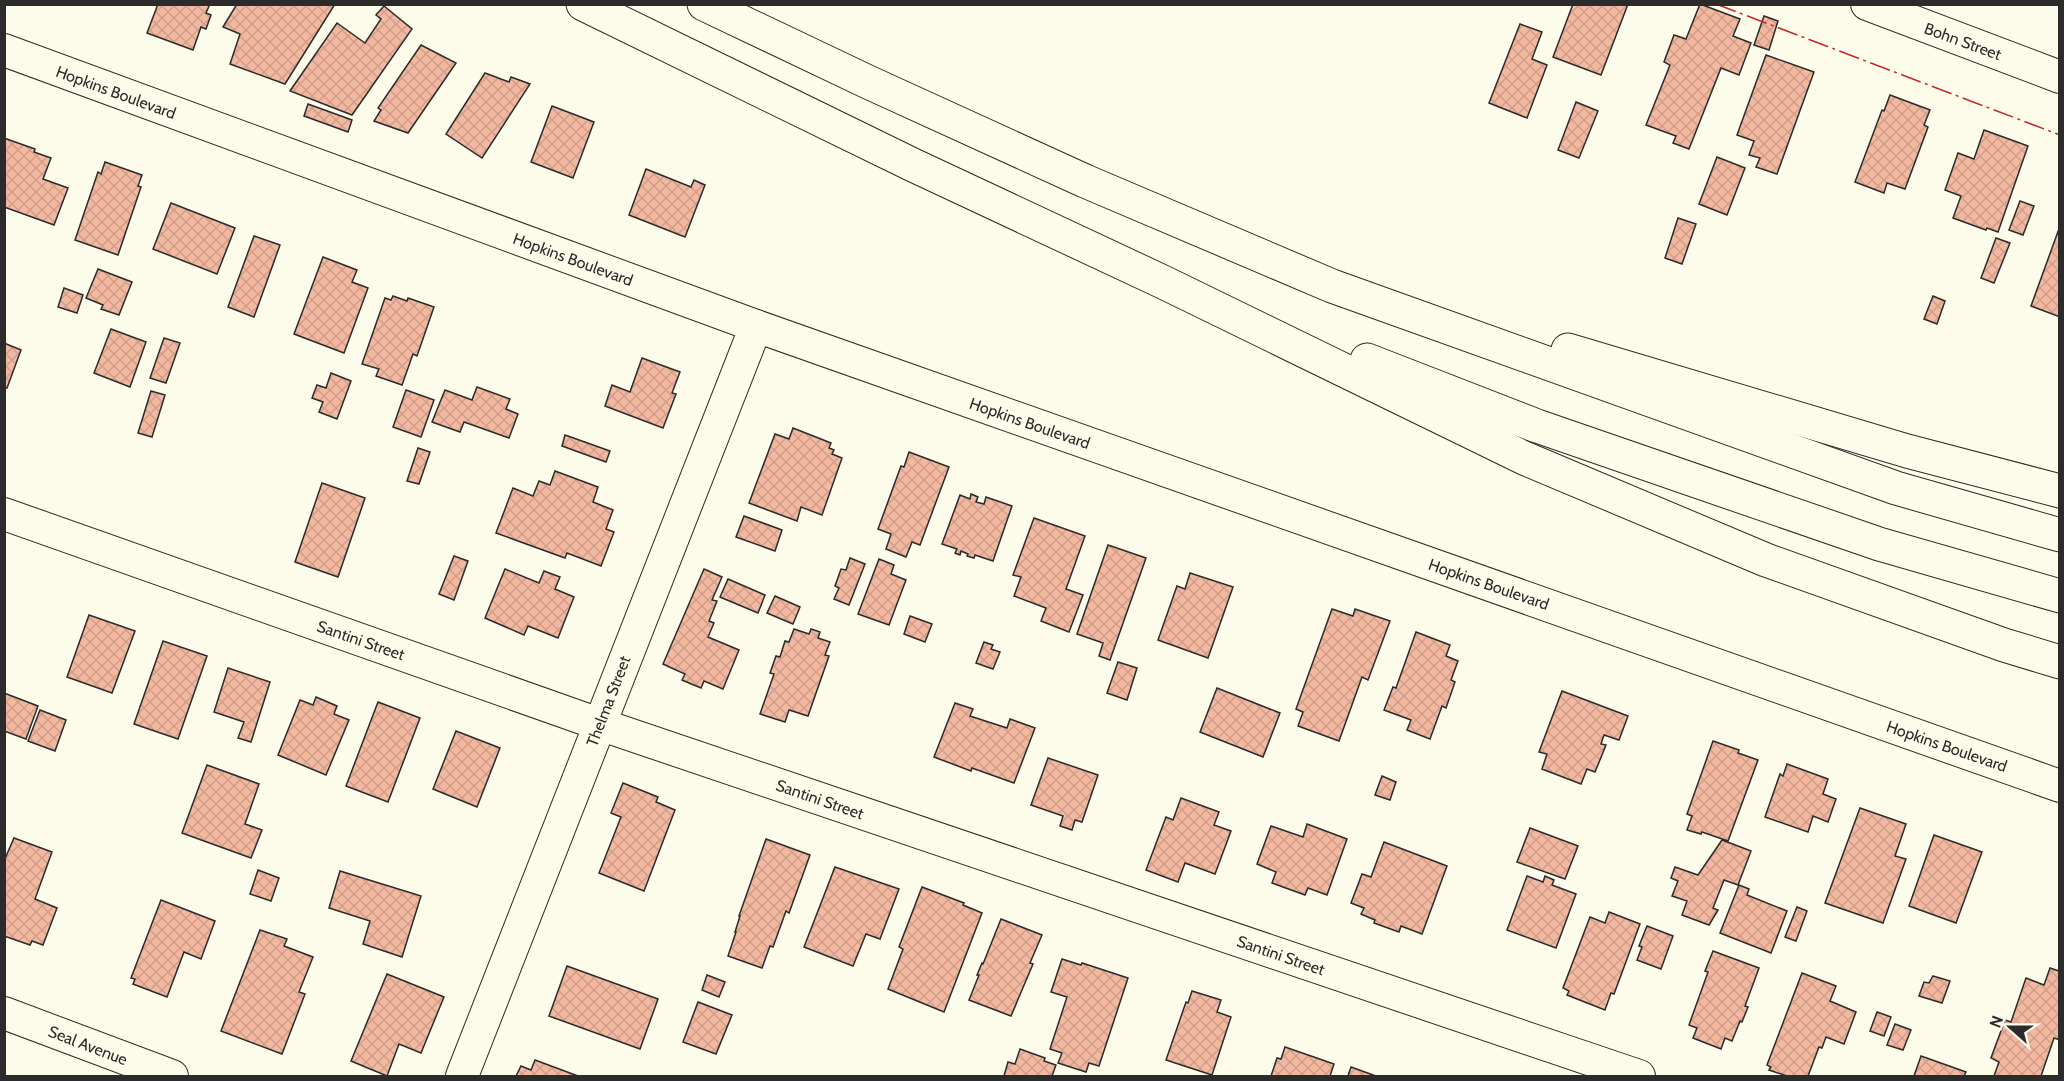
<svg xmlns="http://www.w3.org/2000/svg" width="2064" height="1081" viewBox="0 0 2064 1081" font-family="Cabin,sans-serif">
  <defs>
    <pattern id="building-cross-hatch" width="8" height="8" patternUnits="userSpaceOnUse" patternTransform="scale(1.5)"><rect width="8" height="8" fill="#f2b8a0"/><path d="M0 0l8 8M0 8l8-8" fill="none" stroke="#d09e8a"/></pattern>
  </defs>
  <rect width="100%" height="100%" fill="#fdfbea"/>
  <g fill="url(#building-cross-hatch)" stroke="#2b2b2b" stroke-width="1.5">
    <path d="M158 4H210L206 13 211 15 206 29 201 27 193 50 147 33Z"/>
    <path d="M237 4H335L285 84 230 64 240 34 223 27Z"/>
    <path d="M1573 4H1628L1601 75 1553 57Z"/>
    <path d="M1700 4 1740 19 1733 36 1751 43 1739 75 1721 68 1689 149 1673 143 1676 136 1646 125 1670 65 1664 62 1674 35 1686 39Z"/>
    <path d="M384 6 412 29 352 115 290 91 337 23 365 43 381 19 376 15Z"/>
    <path d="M1764 16 1778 21 1769 50 1754 45Z"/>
    <path d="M1520 24 1542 32 1532 59 1547 65 1527 118 1489 103Z"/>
    <path d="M421 45 456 63 408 133 374 121 381 110 378 108Z"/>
    <path d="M1766 55 1814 72 1777 174 1756 167 1760 158 1749 155 1754 141 1737 135Z"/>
    <path d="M485 73 509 82 511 77 530 84 482 158 446 134Z"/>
    <path d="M1890 95 1930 110 1924 125 1928 127 1905 189 1887 183 1884 193 1855 182 1882 110 1884 111Z"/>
    <path d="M1576 102 1598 111 1579 158 1558 150Z"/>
    <path d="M308 104 352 120 348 132 304 116Z"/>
    <path d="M552 106 594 122 573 178 531 162Z"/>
    <path d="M1984 130 2028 146 1998 232 1987 228 1986 230 1953 218 1961 196 1945 190 1958 153 1974 159Z"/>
    <path d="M4 138 35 149 34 152 51 158 43 179 68 188 54 225 4 207Z"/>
    <path d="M1717 157 1745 168 1727 215 1699 204Z"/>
    <path d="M105 162 142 175 138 186 141 187 118 255 75 240 98 172 101 174Z"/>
    <path d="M646 169 691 187 694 180 705 185 685 237 629 215Z"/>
    <path d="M2020 201 2034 206 2023 235 2009 230Z"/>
    <path d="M171 203 235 228 217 274 153 249Z"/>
    <path d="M1678 218 1696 224 1682 264 1665 258Z"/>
    <path d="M2060 226V317L2031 306Z"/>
    <path d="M254 236 280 245 254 317 228 307Z"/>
    <path d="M1996 238 2010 243 1994 283 1981 278Z"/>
    <path d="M323 257 357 270 352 282 368 288 344 353 294 334Z"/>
    <path d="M98 269 132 282 119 315 101 309 103 305 86 298Z"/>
    <path d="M64 288 83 295 77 313 58 307Z"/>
    <path d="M393 296 407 301 408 298 434 307 417 356 413 354 402 385 376 376 379 369 362 364 385 298 391 300Z"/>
    <path d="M1933 296 1945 301 1937 324 1924 319Z"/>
    <path d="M111 329 146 342 130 387 94 373Z"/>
    <path d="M164 338 180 343 166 383 150 378Z"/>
    <path d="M4 343 21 350 7 388H4Z"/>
    <path d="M642 358 680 372 672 393 676 394 663 428 605 406 612 385 630 392Z"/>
    <path d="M331 373 351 381 337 419 319 412 323 402 312 398 317 385 326 388Z"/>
    <path d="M477 387 510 399 506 409 518 414 509 438 464 422 460 432 432 422 445 390 472 400Z"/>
    <path d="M406 390 434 400 421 437 393 427Z"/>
    <path d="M151 391 165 395 152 437 138 433Z"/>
    <path d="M793 428 831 443 829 448 834 450 832 454 842 458 822 515 801 507 797 521 749 503 775 434 789 439Z"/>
    <path d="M565 435 610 451 606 462 562 446Z"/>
    <path d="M418 448 430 452 419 484 407 481Z"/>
    <path d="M909 452 949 467 920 545 912 542 906 557 886 549 891 534 878 529 901 466 904 467Z"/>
    <path d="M555 471 598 487 593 502 613 510 606 529 614 532 601 566 567 553 565 558 496 533 513 488 533 496 539 481 550 485Z"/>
    <path d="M322 483 365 498 338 577 295 562Z"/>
    <path d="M971 494 978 497 976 502 984 504 986 497 1012 506 993 561 975 555 974 558 967 556 968 554 961 551 960 555 955 553 957 549 942 544 960 495 970 499Z"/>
    <path d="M744 516 782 530 775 551 736 537Z"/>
    <path d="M1034 518 1085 536 1066 589 1083 595 1069 632 1041 621 1046 608 1014 596 1021 577 1013 575Z"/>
    <path d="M1108 545 1146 558 1110 660 1099 656 1103 643 1077 634Z"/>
    <path d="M454 556 468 561 454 600 439 594Z"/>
    <path d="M850 558 865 564 849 605 834 599 839 588 835 586 841 569 846 570Z"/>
    <path d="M879 559 894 565 891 574 906 580 889 625 858 614Z"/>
    <path d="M505 569 539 583 544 571 560 577 555 589 574 597 558 638 528 626 524 635 485 618Z"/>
    <path d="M704 569 722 577 712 600 717 601 709 621 714 623 708 637 739 650 723 689 704 681 701 688 682 680 685 674 663 664Z"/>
    <path d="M1190 573 1233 587 1208 658 1158 640 1177 586 1185 589Z"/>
    <path d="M728 579 765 595 758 613 720 597Z"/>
    <path d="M775 596 800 607 793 624 767 613Z"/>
    <path d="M1332 609 1353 616 1355 609 1390 621 1368 680 1362 677 1339 741 1298 726 1303 712 1296 709Z"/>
    <path d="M89 615 135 631 112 693 67 677Z"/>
    <path d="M910 616 932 624 925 642 904 634Z"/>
    <path d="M794 629 809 634 811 629 820 632 818 638 830 642 825 655 829 656 808 716 789 710 785 722 760 714 774 674 770 673 776 656 780 657 785 641 789 642Z"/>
    <path d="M1416 632 1450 645 1446 656 1458 661 1451 680 1455 682 1446 708 1442 706 1430 739 1407 730 1411 720 1384 710 1393 687 1396 688Z"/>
    <path d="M163 641 207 656 178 739 134 724Z"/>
    <path d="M984 642 993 645 991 649 1000 652 993 669 976 663Z"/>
    <path d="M1118 662 1137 668 1127 700 1107 693Z"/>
    <path d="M228 668 270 682 251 742 238 738 244 722 214 712Z"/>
    <path d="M1217 688 1280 713 1263 757 1200 732Z"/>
    <path d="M1562 691 1628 716 1619 740 1604 735 1601 744 1606 745 1595 772 1587 769 1581 784 1542 769 1547 754 1539 752Z"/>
    <path d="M4 693 38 706 26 739 4 731Z"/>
    <path d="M316 697 337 706 334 714 349 720 326 775 278 755 300 700 313 705Z"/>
    <path d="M378 702 420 718 388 802 346 786Z"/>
    <path d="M955 703 973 709 970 716 1007 728 1010 719 1035 728 1014 783 972 768 971 771 934 757Z"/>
    <path d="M40 710 66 720 55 751 28 741Z"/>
    <path d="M456 731 500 748 477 807 433 789Z"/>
    <path d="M1713 741 1739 750 1738 753 1758 760 1728 841 1702 832 1701 834 1687 830 1692 816 1687 814Z"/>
    <path d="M1048 758 1098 775 1082 822 1075 820 1072 830 1060 826 1063 816 1031 805Z"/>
    <path d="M1787 764 1828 779 1823 794 1836 799 1828 822 1813 816 1808 832 1765 817 1780 774 1783 776Z"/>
    <path d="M207 765 259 784 245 824 262 830 251 858 182 833Z"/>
    <path d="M1382 776 1396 782 1390 800 1375 795Z"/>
    <path d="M623 783 658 797 656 802 675 810 644 891 599 873 621 817 611 813Z"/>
    <path d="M1181 798 1219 812 1214 825 1231 831 1215 874 1185 863 1178 882 1146 870 1166 817 1173 820Z"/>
    <path d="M1860 808 1906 824 1895 856 1906 859 1883 923 1825 903Z"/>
    <path d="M1307 824 1347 839 1327 895 1308 888 1305 895 1272 883 1276 872 1257 864 1271 826 1303 837Z"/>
    <path d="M1530 828 1578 846 1565 879 1517 862Z"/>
    <path d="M1934 835 1982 852 1956 923 1909 906Z"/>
    <path d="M14 838 52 852 35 899 57 908 43 945 32 941 30 945 4 936V861Z"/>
    <path d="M766 839 810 855 789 913 786 911 773 947 770 946 762 968 728 956 736 932H735L740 916H739Z"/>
    <path d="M1722 840 1751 851 1738 885 1724 880 1713 908 1718 910 1709 925 1682 915 1687 901 1672 896 1678 881 1671 878 1675 867 1698 875Z"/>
    <path d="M1384 842 1447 866 1422 934 1401 926 1399 932 1374 923 1375 920 1361 914 1364 908 1351 903 1362 874 1371 877Z"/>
    <path d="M835 867 899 889 880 939 866 934 853 966 804 947Z"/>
    <path d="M258 870 279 878 271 901 250 894Z"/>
    <path d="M340 871 421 896 402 957 363 944 370 921 329 908Z"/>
    <path d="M1527 876 1543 882 1545 876 1554 880 1552 885 1576 894 1556 948 1507 930Z"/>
    <path d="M1739 885 1749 889 1747 895 1787 911 1771 953 1720 933Z"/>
    <path d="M922 887 964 903 963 905 982 913 944 1012 888 989 903 949 899 947Z"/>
    <path d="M161 900 215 921 201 959 184 952 167 997 133 984 135 979 131 978Z"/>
    <path d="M1797 907 1807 911 1796 941 1785 937Z"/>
    <path d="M1609 912 1640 924 1614 994 1611 993 1605 1010 1567 995 1569 991 1563 988 1590 917 1605 923Z"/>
    <path d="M1001 919 1042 935 1030 963 1033 964 1011 1016 969 1000 979 975H977L982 963 983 964Z"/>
    <path d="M1647 926 1673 936 1661 969 1637 960 1642 947 1639 946Z"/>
    <path d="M260 930 287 939 284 946 313 957 299 992 305 994 282 1054 221 1031Z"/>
    <path d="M1713 951 1759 968 1745 1006 1748 1007 1742 1022 1740 1021 1732 1041 1725 1038 1721 1049 1693 1038 1697 1028 1689 1025 1708 972 1705 971Z"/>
    <path d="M1062 959 1081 965 1082 963 1128 978 1099 1066 1089 1063 1086 1072 1058 1063 1062 1053 1050 1049 1067 997 1051 992Z"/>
    <path d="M567 966 658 999 640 1049 549 1016Z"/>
    <path d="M2050 968 2059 971 2060 969V1040L2054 1038 2041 1076H1994L1999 1062 1991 1058 2005 1020 2011 1022 2026 978 2044 985Z"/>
    <path d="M1802 973 1836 986 1830 1001 1856 1012 1844 1044 1826 1037 1822 1048 1819 1047 1808 1076H1787L1769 1070 1771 1067 1767 1065Z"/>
    <path d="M387 974 444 997 421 1053 399 1044 387 1076 351 1061Z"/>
    <path d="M707 975 725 982 719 997 702 990Z"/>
    <path d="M1933 976 1950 981 1942 1003 1919 996 1924 982 1929 983Z"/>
    <path d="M1192 991 1221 1000 1217 1012 1231 1017 1212 1075 1166 1060 1186 1002 1188 1003Z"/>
    <path d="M698 1002 732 1015 716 1054 683 1042Z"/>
    <path d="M1877 1012 1891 1017 1884 1036 1870 1031Z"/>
    <path d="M1895 1024 1911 1030 1903 1050 1887 1045Z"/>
    <path d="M1285 1047 1334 1064 1330 1076H1271L1277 1058 1281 1059Z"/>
    <path d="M1020 1049 1045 1058 1044 1061 1056 1065 1052 1076H1004L1008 1062 1015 1064Z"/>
    <path d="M1921 1056 1966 1072 1964 1076H1914Z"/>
    <path d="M535 1060 578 1076H516L521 1066 531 1070Z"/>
    <path d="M1351 1067 1376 1076H1348Z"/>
  </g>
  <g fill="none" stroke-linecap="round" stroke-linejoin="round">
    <defs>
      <g id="minor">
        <path d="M1867 4 2060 77"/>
        <path d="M4 50 756 326 2060 786"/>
        <path d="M4 514 599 724 1639 1076"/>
        <path d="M4 1013 172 1076"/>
        <path d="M462 1076 756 326"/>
      </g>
      <g id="motorway">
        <path d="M583 4 913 165 1163 282 1524 458 1766 560 2004 645 2060 662"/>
        <path d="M704 4 868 82 1085 181 1332 286 1896 488 2060 535"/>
        <path d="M1568 350 1907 451 2060 491"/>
        <path d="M1367 360 1537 426 1879 544 2060 596"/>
      </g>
    </defs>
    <use href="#minor" stroke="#2b2b2b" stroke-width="34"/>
    <use href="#motorway" stroke="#2b2b2b" stroke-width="35"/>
    <use href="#minor" stroke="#fdfbea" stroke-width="32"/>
    <use href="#motorway" stroke="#fdfbea" stroke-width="33"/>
    <path stroke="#c62828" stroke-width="1.5" stroke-dasharray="21 4.5 3 4.5" stroke-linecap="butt" d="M1716 4 2060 135"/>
  </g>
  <g text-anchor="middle" stroke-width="4.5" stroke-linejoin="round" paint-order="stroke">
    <g font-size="16" fill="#2b2b2b" stroke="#fdfbea">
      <text transform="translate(1963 41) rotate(20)" y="6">Bohn Street</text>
      <text transform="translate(116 92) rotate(20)" y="6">Hopkins Boulevard</text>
      <text transform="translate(573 259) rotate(20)" y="6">Hopkins Boulevard</text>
      <text transform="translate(1030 423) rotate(19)" y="6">Hopkins Boulevard</text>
      <text transform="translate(1489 584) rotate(19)" y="6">Hopkins Boulevard</text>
      <text transform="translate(361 640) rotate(19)" y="6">Santini Street</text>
      <text transform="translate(608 701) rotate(-69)" y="6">Thelma Street</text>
      <text transform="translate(1947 746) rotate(19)" y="6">Hopkins Boulevard</text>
      <text transform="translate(820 799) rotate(19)" y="6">Santini Street</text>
      <text transform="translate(1281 955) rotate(19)" y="6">Santini Street</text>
      <text transform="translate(88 1045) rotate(21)" y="6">Seal Avenue</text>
    </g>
  </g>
  <rect width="2064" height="1081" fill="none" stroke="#2b2b2b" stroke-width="12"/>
  <g transform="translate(2010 1027) rotate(291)" stroke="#fdfbea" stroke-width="4.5" paint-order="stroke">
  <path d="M0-4.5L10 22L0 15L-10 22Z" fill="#2b2b2b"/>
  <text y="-9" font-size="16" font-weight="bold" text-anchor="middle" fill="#2b2b2b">N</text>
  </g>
</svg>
